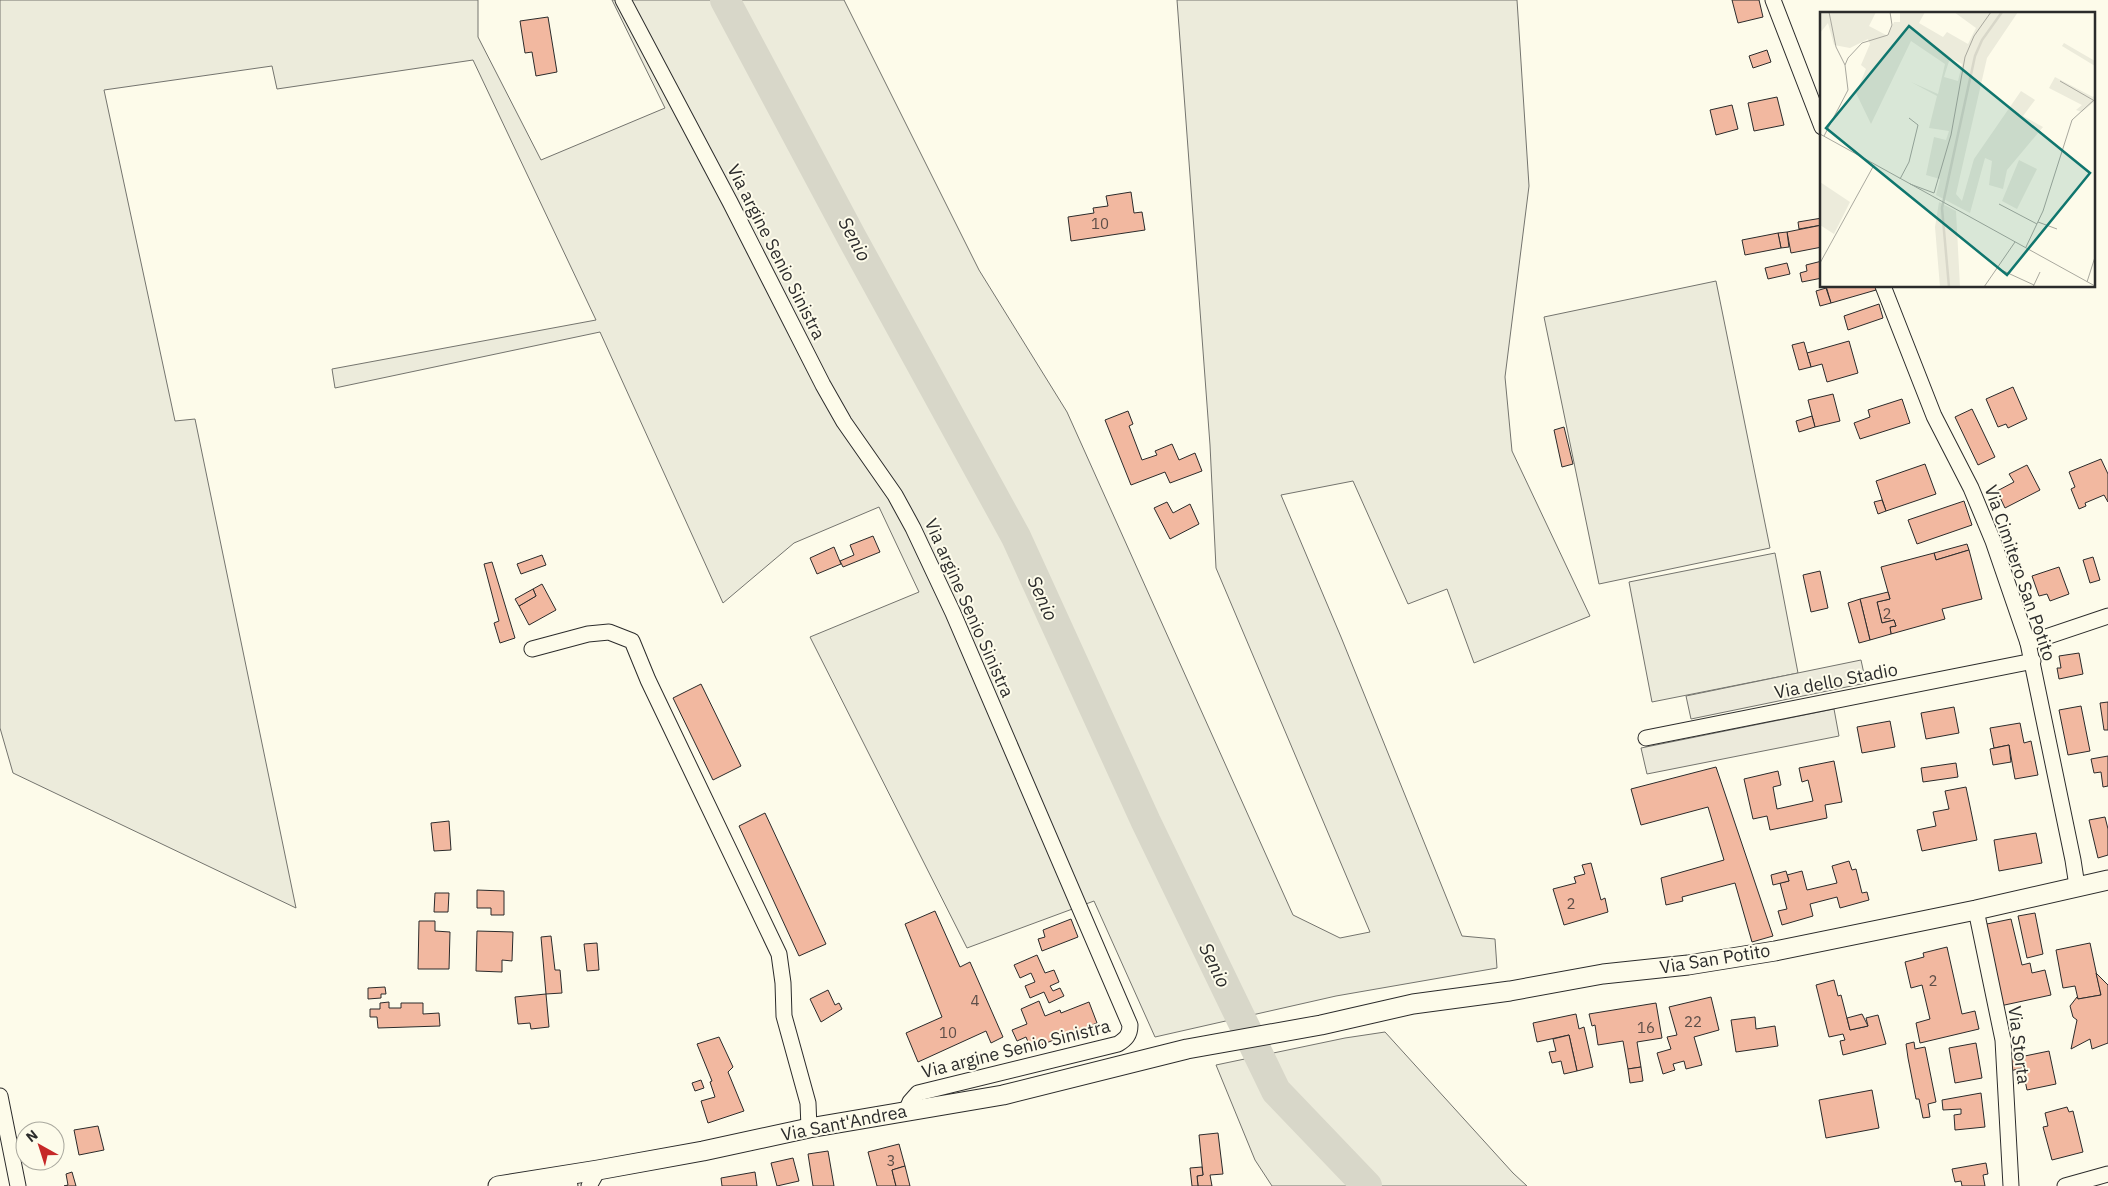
<svg xmlns="http://www.w3.org/2000/svg" width="2108" height="1186" viewBox="0 0 2108 1186" font-family="'IBM Plex Sans',sans-serif">
  <rect width="100%" height="100%" fill="#fdfbea"/>
  <g fill="#ecebdb" stroke="#74746e">
    <path d="M0 0H478V37L541 160 665 108 612 0H844L979 270 1067 412 1293 915 1340 938 1370 932 1216 568 1210 445 1177 0H1517L1529 186 1505 377 1512 451 1590 616 1474 663 1447 589 1408 604 1353 481 1281 495 1341 637 1462 936 1495 939 1497 968 1336 996 1155 1037 1094 901 967 948 810 637 919 592 879 507 794 543 723 603 600 332 335 388 332 369 596 320 473 60 277 89 272 66 104 90 175 421 195 419 296 908 13 773 0 728Z"/>
    <path d="M1716 281 1770 548 1599 584 1544 317Z"/>
    <path d="M1775 553 1798 673 1652 702 1629 582Z"/>
    <path d="M1385 1032 1513 1173 1527 1186H1272L1255 1160 1216 1065 1345 1038Z"/>
  </g>
  <g fill="#eceadb" stroke="#74746e">
    <path d="M1861 660 1866 683 1691 719 1686 696Z"/>
    <path d="M1834 709 1839 736 1647 774 1641 748Z"/>
  </g>
  <g fill="none" stroke-linecap="round" stroke-linejoin="round">
    <path stroke="#d8d7c9" stroke-width="30" d="M725 0 852 238 1016 537 1146 822 1276 1091 1367 1186"/>
  </g>
  <g fill="#f2b8a0" stroke="#2b2b2b">
    <path d="M1732 0H1759L1763 17 1738 23Z"/>
    <path d="M548 17 557 72 536 76 532 52 525 53 520 21Z"/>
    <path d="M1767 50 1771 62 1753 68 1749 56Z"/>
    <path d="M1777 97 1784 125 1754 131 1748 103Z"/>
    <path d="M1732 105 1738 129 1716 135 1710 110Z"/>
    <path d="M1131 192 1134 213 1142 212 1145 230 1071 241 1068 217 1094 213 1093 208 1108 206 1106 196Z"/>
    <path d="M1822 218V225L1799 229 1798 222Z"/>
    <path d="M1822 225V247L1791 253 1787 232Z"/>
    <path d="M1787 232 1789 247 1781 248 1778 233Z"/>
    <path d="M1778 233 1781 248 1745 255 1742 240Z"/>
    <path d="M1822 261V278L1802 282 1800 273 1807 271 1806 265Z"/>
    <path d="M1787 263 1790 274 1768 279 1765 268Z"/>
    <path d="M1826 286H1875L1876 290 1831 303Z"/>
    <path d="M1826 288 1831 303 1820 306 1816 291Z"/>
    <path d="M1879 304 1883 318 1848 330 1844 316Z"/>
    <path d="M1849 341 1858 373 1827 382 1822 364 1811 367 1807 353Z"/>
    <path d="M1804 342 1811 367 1799 370 1792 345Z"/>
    <path d="M2013 387 2027 419 2008 428 2006 424 1998 427 1986 399Z"/>
    <path d="M1833 394 1840 421 1815 427 1808 400Z"/>
    <path d="M1902 399 1910 423 1860 439 1854 423 1870 417 1868 410Z"/>
    <path d="M1972 409 1995 457 1978 465 1955 417Z"/>
    <path d="M1128 411 1133 424 1129 426 1142 460 1157 455 1155 451 1172 444 1179 460 1195 453 1202 471 1170 483 1165 472 1131 485 1105 420Z"/>
    <path d="M1812 416 1815 427 1799 432 1796 421Z"/>
    <path d="M1564 427 1573 464 1562 467 1554 430Z"/>
    <path d="M2101 459 2108 474V502L2104 495 2085 503 2086 506 2079 509 2071 489 2075 487 2069 472Z"/>
    <path d="M1925 464 1936 494 1886 511 1876 481Z"/>
    <path d="M2027 465 2040 490 2005 508 1997 491 2014 482 2009 474Z"/>
    <path d="M1882 500 1886 511 1878 514 1874 502Z"/>
    <path d="M1964 501 1972 525 1917 544 1908 520Z"/>
    <path d="M1167 502 1173 513 1190 504 1199 524 1170 539 1154 508Z"/>
    <path d="M873 536 880 552 843 567 840 561 854 555 850 545Z"/>
    <path d="M1967 544 1969 550 1936 560 1934 553Z"/>
    <path d="M834 547 841 564 817 574 810 558Z"/>
    <path d="M1969 550 1982 599 1942 609 1945 619 1891 634 1890 627 1896 626 1894 620 1882 623 1877 602 1890 599 1881 567 1934 553 1936 560Z"/>
    <path d="M542 555 546 565 521 574 517 564Z"/>
    <path d="M2093 557 2100 580 2090 583 2083 560Z"/>
    <path d="M492 562 515 638 500 643 494 623 499 621 484 564Z"/>
    <path d="M2059 567 2069 594 2050 601 2047 594 2039 596 2032 576Z"/>
    <path d="M1820 571 1828 608 1811 612 1803 575Z"/>
    <path d="M542 584 556 610 529 625 519 606 536 596 533 589Z"/>
    <path d="M533 589 536 596 519 606 515 599Z"/>
    <path d="M1888 592 1890 599 1877 602 1882 623 1894 620 1896 626 1890 627 1891 634 1870 640 1860 599Z"/>
    <path d="M1860 599 1870 640 1859 643 1848 603Z"/>
    <path d="M2079 653 2083 674 2059 679 2057 668H2061L2059 656Z"/>
    <path d="M701 684 741 766 713 780 673 698Z"/>
    <path d="M2108 702V730H2104L2100 703Z"/>
    <path d="M2081 706 2090 751 2068 755 2059 710Z"/>
    <path d="M1954 707 1959 733 1926 739 1921 713Z"/>
    <path d="M1890 721 1895 747 1862 753 1857 727Z"/>
    <path d="M2020 723 2024 743 2031 741 2038 775 2015 779 2009 745 1994 748 1990 728Z"/>
    <path d="M2009 745 2011 762 1993 765 1990 749Z"/>
    <path d="M2108 756V786L2103 787 2101 772 2094 773 2091 759Z"/>
    <path d="M1834 761 1842 802 1825 805 1827 818 1770 830 1767 816 1753 819 1744 779 1778 771 1781 785 1773 787 1777 809 1813 801 1808 780 1802 782 1799 768Z"/>
    <path d="M1956 763 1958 777 1923 782 1921 768Z"/>
    <path d="M1716 767 1773 936 1752 942 1735 883 1682 897 1683 901 1666 905 1661 878 1724 860 1708 807 1641 825 1631 789Z"/>
    <path d="M1966 787 1977 840 1922 851 1917 830 1936 826 1933 812 1949 809 1945 791Z"/>
    <path d="M765 813 826 944 799 956 739 826Z"/>
    <path d="M2105 817 2108 829V855L2098 858 2089 820Z"/>
    <path d="M449 821 451 850 434 851 431 823Z"/>
    <path d="M2036 833 2042 863 1999 871 1994 840Z"/>
    <path d="M1849 861 1852 870 1856 869 1862 893 1867 892 1869 900 1840 908 1837 897 1810 904 1813 916 1782 925 1778 911 1787 909 1780 883 1789 881 1787 875 1802 871 1807 890 1837 883 1832 866Z"/>
    <path d="M1591 863 1601 900 1605 898 1608 912 1564 925 1553 889 1576 883 1574 877 1585 874 1582 865Z"/>
    <path d="M1786 871 1789 881 1773 885 1771 875Z"/>
    <path d="M477 890 504 891V915H491V908H477Z"/>
    <path d="M435 893H449L448 912H434Z"/>
    <path d="M935 911 960 967 970 962 1003 1037 991 1043 986 1031 918 1062 906 1033 942 1017 905 924Z"/>
    <path d="M2035 913 2043 954 2027 958 2018 916Z"/>
    <path d="M1071 919 1078 937 1042 951 1038 939 1045 937 1043 930Z"/>
    <path d="M2011 919 2022 965 2030 963 2032 973 2045 970 2051 995 2000 1006 1982 925Z"/>
    <path d="M419 921H435V931L450 932 449 969H418Z"/>
    <path d="M477 931 513 932 512 961 502 960V972L476 971Z"/>
    <path d="M551 936 555 970H560L562 993 546 994 541 937Z"/>
    <path d="M597 943 599 970 587 971 584 944Z"/>
    <path d="M2090 943 2101 995 2078 999 2075 986 2063 988 2056 950Z"/>
    <path d="M1947 947 1962 1014 1975 1011 1979 1029 1920 1043 1916 1023 1930 1019 1922 985 1911 988 1905 962 1924 957 1923 953Z"/>
    <path d="M1037 955 1045 973 1054 970 1059 982 1050 986 1053 991 1060 988 1064 996 1049 1003 1044 992 1030 998 1025 986 1035 982 1031 973 1020 978 1014 965Z"/>
    <path d="M2096 973 2108 985V1043L2092 1049 2090 1039 2071 1049 2077 1020 2073 1017 2070 1006 2077 997 2078 999 2101 995Z"/>
    <path d="M1834 980 1838 996 1841 995 1850 1030 1868 1026 1866 1018 1878 1015 1886 1044 1843 1055 1840 1041 1845 1040 1843 1034 1829 1037 1816 985Z"/>
    <path d="M385 987 386 994H381V998L368 999V988Z"/>
    <path d="M828 990 835 1005 839 1003 842 1009 821 1022 810 999Z"/>
    <path d="M546 994 549 1027 531 1029 530 1023 518 1024 515 997Z"/>
    <path d="M1711 997 1719 1030 1694 1037 1702 1065 1686 1069 1684 1061 1673 1064 1675 1070 1663 1074 1657 1053 1671 1049 1667 1037 1677 1035 1669 1007Z"/>
    <path d="M1039 1001 1045 1016 1060 1010 1061 1013 1089 1002 1097 1023 1031 1049 1026 1037 1017 1041 1012 1030 1027 1024 1021 1009Z"/>
    <path d="M389 1002V1008H401V1003H423V1014L439 1013 440 1026 378 1028 377 1017H370V1009H380V1003Z"/>
    <path d="M1656 1003 1662 1038 1637 1042 1641 1067 1628 1069 1623 1041 1598 1045 1595 1025 1592 1026 1589 1014Z"/>
    <path d="M1576 1014 1579 1029 1584 1027 1593 1067 1577 1071 1569 1035 1537 1042 1533 1023Z"/>
    <path d="M1862 1014 1868 1026 1850 1030 1847 1018Z"/>
    <path d="M1755 1017 1756 1029 1775 1026 1778 1046 1736 1052 1731 1020Z"/>
    <path d="M1569 1035 1577 1071 1564 1074 1561 1061 1552 1063 1549 1052 1556 1051 1553 1039Z"/>
    <path d="M719 1037 733 1067 728 1072 744 1111 708 1123 701 1101 715 1097 710 1082 712 1081 697 1044Z"/>
    <path d="M1914 1042 1915 1049 1925 1047 1936 1102 1928 1104 1930 1117 1923 1118 1919 1099H1916L1908 1058 1906 1044Z"/>
    <path d="M1976 1043 1982 1078 1955 1083 1949 1048Z"/>
    <path d="M2049 1051 2056 1084 2027 1090 2020 1057Z"/>
    <path d="M2020 1057 2022 1068 2010 1071 2007 1060Z"/>
    <path d="M1641 1067 1643 1081 1630 1083 1628 1069Z"/>
    <path d="M701 1080 704 1088 695 1091 692 1083Z"/>
    <path d="M1872 1090 1879 1128 1826 1138 1819 1100Z"/>
    <path d="M1981 1093 1985 1127 1955 1130 1954 1115 1961 1114V1109L1943 1110 1942 1100Z"/>
    <path d="M2067 1107 2069 1112 2073 1111 2083 1152 2052 1160 2043 1127 2048 1126 2045 1113Z"/>
    <path d="M98 1126 104 1150 79 1155 74 1130Z"/>
    <path d="M1218 1133 1223 1174 1210 1175 1212 1186H1198L1197 1176 1203 1175 1199 1135Z"/>
    <path d="M899 1144 905 1166 892 1170 896 1186H877L868 1152Z"/>
    <path d="M828 1151 834 1186H813L808 1154Z"/>
    <path d="M793 1158 799 1181 777 1186 771 1163Z"/>
    <path d="M1986 1163 1988 1174 1983 1175 1985 1186H1962L1961 1181 1955 1182 1952 1169Z"/>
    <path d="M905 1166 910 1186H896L892 1170Z"/>
    <path d="M1202 1167 1203 1175 1197 1176 1198 1186H1192L1190 1168Z"/>
    <path d="M72 1172 76 1186H64L68 1185 66 1174Z"/>
    <path d="M755 1172 757 1186H722L721 1178Z"/>
  </g>
  <g fill="none" stroke-linecap="round" stroke-linejoin="round">
    <defs>
      <g id="minor">
        <path d="M623 0 730 202 823 385 844 422 895 495 913 528 953 613 1130 1025C1130 1035 1126 1039 1118 1044L918 1093 910 1102 906 1111"/>
        <path d="M1773 0 1822 127"/>
        <path d="M1883 286 1934 416 1971 488 1993 541 2028 643 2073 860 2077 886"/>
        <path d="M2028 643 2108 616"/>
        <path d="M532 649 588 634 609 632 632 641 648 680 779 954 783 983 784 1016 808 1103 809 1128"/>
        <path d="M1646 738 2033 661"/>
        <path d="M1976 910 2003 1040 2011 1186"/>
        <path d="M0 1096 18 1186"/>
        <path d="M551 1182V1179L570 1186"/>
        <path d="M589 1186 598 1170"/>
        <path d="M2065 1186 2108 1174"/>
      </g>
      <path id="tertiary" d="M498 1186 598 1170 703 1151 809 1128 1003 1095 1187 1049 1321 1025 1413 1004 1510 991 1603 974 1688 965 1775 951 1976 910 2108 880"/>
    </defs>
    <use href="#minor" stroke="#2b2b2b" stroke-width="17"/>
    <use href="#tertiary" stroke="#2b2b2b" stroke-width="21"/>
    <use href="#minor" stroke="#fdfbea" stroke-width="15"/>
    <use href="#tertiary" stroke="#fdfbea" stroke-width="19"/>
  </g>
  <g text-anchor="middle" stroke-width="4" stroke-linejoin="round" paint-order="stroke">
    <g font-size="15" fill="#5d4e48">
      <text x="1100" y="229">10</text>
      <text x="1887" y="619">2</text>
      <text x="1571" y="909">2</text>
      <text x="1933" y="986">2</text>
      <text x="975" y="1006">4</text>
      <text x="1693" y="1027">22</text>
      <text x="1646" y="1033">16</text>
      <text x="948" y="1038">10</text>
      <text x="891" y="1166">3</text>
    </g>
    <g font-size="18" fill="#2b2b2b" stroke="#fdfbea">
      <text transform="translate(776 252) rotate(63)" y="6">Via argine Senio Sinistra</text>
      <text transform="translate(2020 573) rotate(71)" y="6">Via Cimitero San Potito</text>
      <text transform="translate(969 608) rotate(66)" y="6">Via argine Senio Sinistra</text>
      <text transform="translate(1836 681) rotate(-11)" y="6">Via dello Stadio</text>
      <text transform="translate(1715 959) rotate(-9)" y="6">Via San Potito</text>
      <text transform="translate(2019 1045) rotate(83)" y="6">Via Storta</text>
      <text transform="translate(1016 1049) rotate(-14)" y="6">Via argine Senio Sinistra</text>
      <text transform="translate(844 1123) rotate(-11)" y="6">Via Sant'Andrea</text>
    </g>
    <g font-size="19" font-style="italic" fill="#2b2b2b" stroke="#fdfbea">
      <text transform="translate(855 239) rotate(62)" y="7">Senio</text>
      <text transform="translate(1043 598) rotate(66)" y="7">Senio</text>
      <text transform="translate(1215 965) rotate(64)" y="7">Senio</text>
    </g>
  </g>
  <g transform="translate(1820 12)">
    <rect width="275" height="275" fill="#fdfbea"/>
    <path d="M0 0H56L49 14 68 24 74 10H80V0H105L99 11 123 25 127 20 148 32 156 16 134 0H198L167 46 136 182 142 189 154 147 201 79 215 88 203 104 223 115 187 158 183 177 169 173 172 149 165 146 150 201 116 183 120 167 106 163 114 125 126 128 129 119 109 116 117 84 91 70 118 82 125 52 91 29 51 112 36 81 46 57 41 53 50 32 48 27 30 36 14 33 8 11 0 21ZM130 46 142 52 138 69 124 65ZM244 31 275 49V54L242 34ZM235 65 273 85 275 82V89L262 100 256 98 262 93 229 76ZM199 148 217 157 197 197 182 189ZM0 170 30 190 14 222 0 213ZM119 190 136 199 140 275H120L115 215Z" fill="#ecebdb" fill-rule="evenodd"/>
    <path fill="none" stroke="#d8d7c9" stroke-width="2.5" d="M129 275 122 196 155 44 162 28 182 0"/>
    <path fill="none" stroke="#a9a89e" stroke-width="1" d="M9 0 16 35 25 53M240 69 273 88M0 122 275 274M4 124 28 78 25 53 28 46 42 31 68 23 72 13 70 0M80 167 89 150 98 113 89 106M90 172 114 181 131 123 145 45 154 24 171 0M179 192 217 212M218 210 237 217M206 235 223 199 252 108 275 87M0 251 54 153M179 257 214 273M267 270 275 245M164 275 195 230M213 275 220 260"/>
    <path fill="#0f766e" fill-opacity="0.15" stroke="#0f766e" stroke-width="2.5" d="M89 14 270 161 187 263 6 116Z"/>
    <rect width="275" height="275" fill="none" stroke="#2b2b2b" stroke-width="2.5"/>
  </g>
  <g transform="translate(40 1146) rotate(321)"><circle r="24" fill="#fdfbea" stroke="#a9a89e"/>
  <path d="M0-4L9 19L0 12L-9 19Z" fill="#c62828"/>
  <text y="-8" font-size="14" font-weight="bold" text-anchor="middle" fill="#2b2b2b">N</text>
  </g>
</svg>
